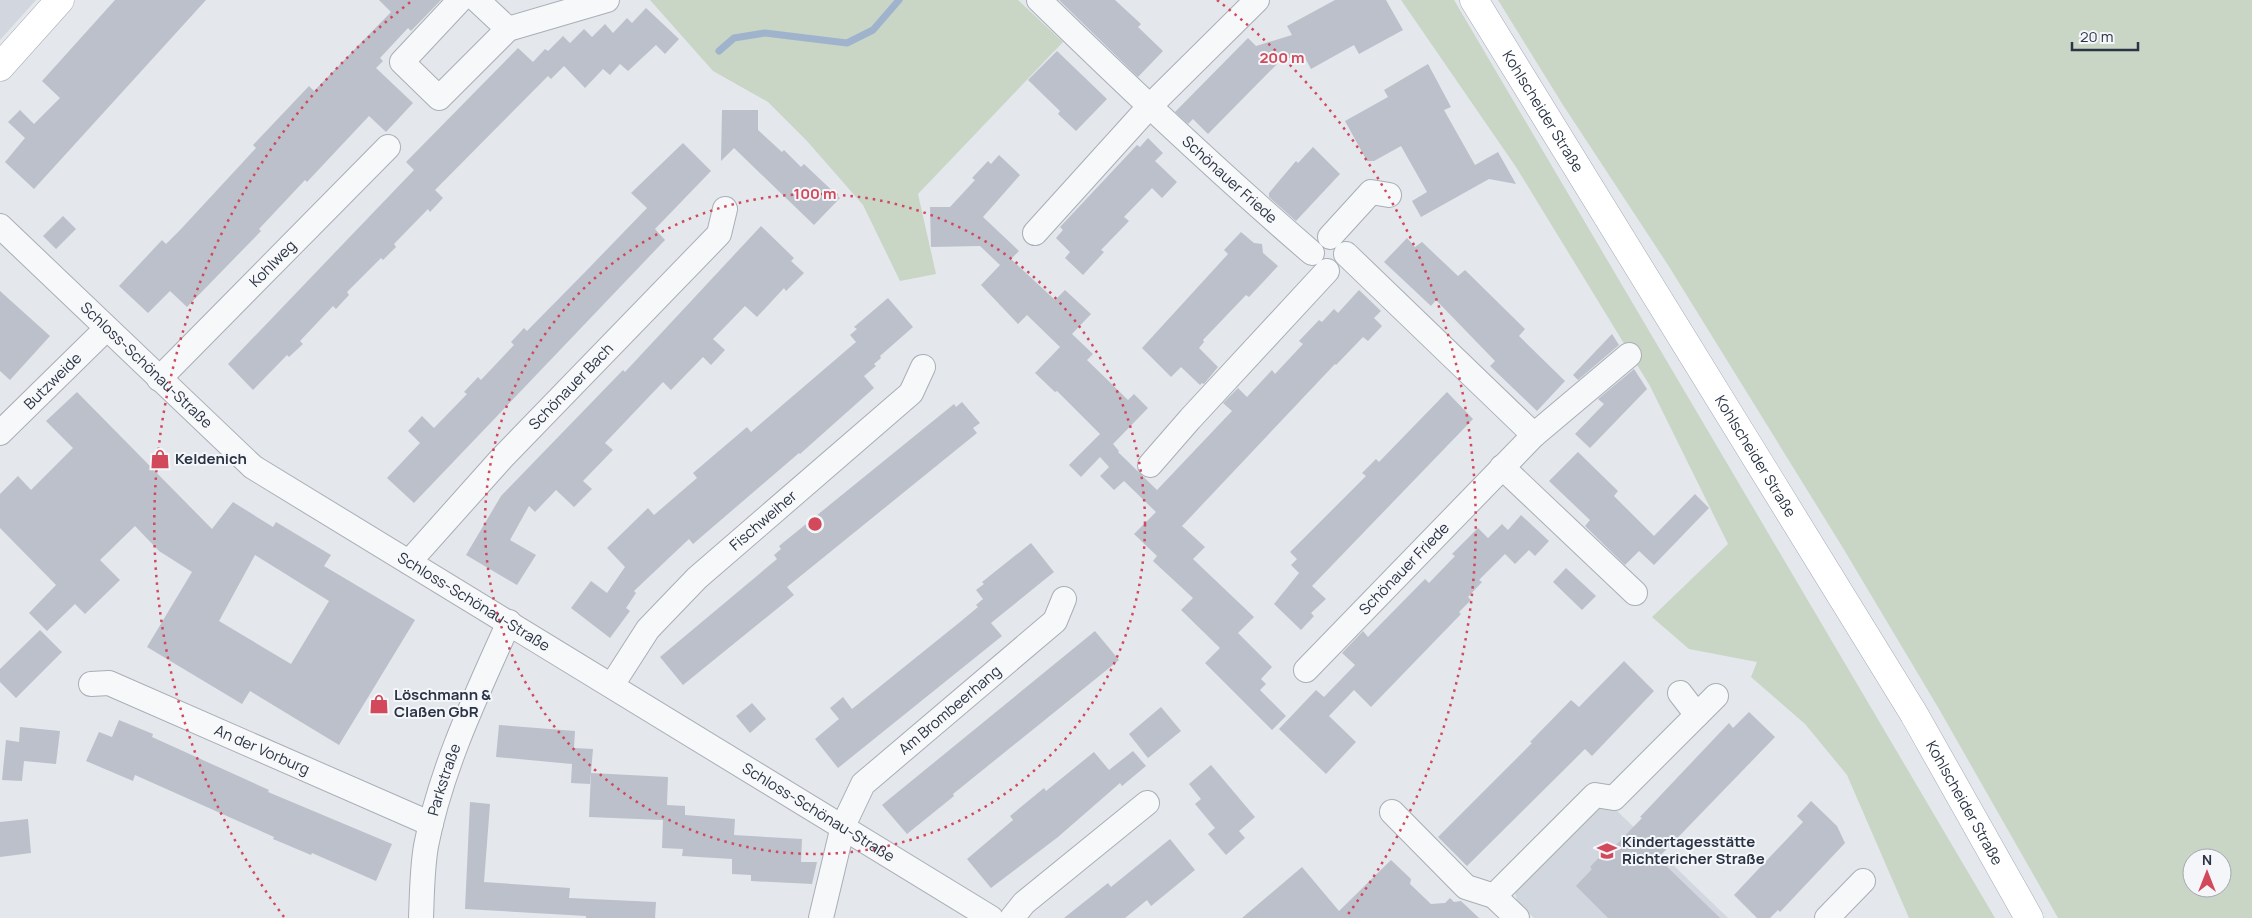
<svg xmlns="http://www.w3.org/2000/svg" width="2252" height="918" viewBox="0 0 2252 918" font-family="Manrope,sans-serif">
  <rect width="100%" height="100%" fill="#e4e7ec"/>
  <g fill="#d2d6de">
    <path d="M0 0H36L0 40Z"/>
    <path d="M1599 805 1615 809 1728 918H1534L1518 903 1515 893Z"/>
  </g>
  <g fill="#c9d6c5" fill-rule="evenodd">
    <path d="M650 0H1018L1063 42 918 194 936 274 900 281 863 205 807 141 768 102 713 71Z"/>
    <path d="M1401 0H1454L1995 918H1909L1847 775 1805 724 1751 677 1757 662 1689 649 1652 617 1728 544 1650 386 1516 167Z"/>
    <path d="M1498 0H2252V918H2058L1939 709 1843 548 1668 265 1563 105ZM2192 858H2222V888H2192Z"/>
  </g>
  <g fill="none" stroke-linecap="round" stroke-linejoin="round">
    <path stroke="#9fb4cc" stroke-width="7" d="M719 51 734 38 765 33 847 43 873 30 899 0"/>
  </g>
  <g fill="#bbc0ca" fill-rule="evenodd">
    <path d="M115 0H206L34 189 5 162 25 138 8 122 20 110 34 124 60 98 42 81Z"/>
    <path d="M379 0H441L411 31 408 28 380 58 383 61 376 68 413 103 386 132 369 116 307 182 305 180 259 229 261 231 187 307 170 291 148 313 119 286 162 240 166 244 181 229 256 148 253 145 309 86 314 91 391 12Z"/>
    <path d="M1059 0H1115L1141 24 1138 27 1163 51 1138 77Z"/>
    <path d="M1335 0H1386L1403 30 1359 54 1354 45 1311 69 1303 54 1280 61 1208 134 1193 119 1188 124 1175 112 1248 38 1256 46 1292 35 1287 26Z"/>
    <path d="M646 8 679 39 665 54 656 45 628 71 620 64 610 75 603 69 585 88 564 66 551 79 548 76 435 190 443 198 430 212 428 209 394 244 396 247 383 260 381 258 347 292 349 295 336 309 333 306 317 323 300 341 303 344 289 357 287 355 253 390 228 364 414 170 406 162 518 48 533 62 545 49 548 51 563 36 570 43 584 29 592 37 605 24 613 33 627 18 632 23Z"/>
    <path d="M1057 51 1107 99 1076 131 1058 114 1060 111 1028 80Z"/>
    <path d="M1428 64 1451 107 1444 110 1475 165 1498 152 1516 184 1489 179 1421 217 1412 201 1427 192 1401 146 1374 161H1367L1345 121 1388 97 1384 90Z"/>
    <path d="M722 110H758V130L782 152 784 150 801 167 804 164 840 198 814 225 734 148 721 161Z"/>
    <path d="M1148 138 1163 153 1155 161 1177 182 1162 198 1152 188 1124 217 1129 221 1101 250 1104 252 1083 275 1065 258 1070 252 1056 238 1063 230 1060 227 1137 145 1140 147Z"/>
    <path d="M683 143 711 171 655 229 665 240 414 503 387 478 420 443 408 431 422 416 434 428 467 394 464 392 478 377 481 380 514 345 511 342 524 328 527 331 588 269 647 208 631 193Z"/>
    <path d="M1313 147 1340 174 1296 221 1269 197V193L1296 161 1298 163Z"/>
    <path d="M999 155 1020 175 983 217 1019 251 1011 259 1055 300 1065 290 1091 314 1072 334 1093 354 1087 360 1128 400 1134 394 1148 408 1113 444 1119 451 1118 452 1157 490 1232 411 1223 403 1238 388 1247 397 1272 370 1275 374 1303 344 1299 341 1319 320 1322 322 1334 309 1338 313 1359 290 1381 311 1374 318 1382 326 1368 341 1363 337 1336 365 1335 364 1182 526 1205 547 1193 559 1254 617 1238 633 1272 667 1261 679 1266 684 1260 690 1286 716 1272 730 1205 663 1220 648 1181 610 1193 598 1153 561 1157 556 1134 534 1156 512 1124 481 1114 490 1100 476 1109 467 1100 457 1081 477 1069 465 1100 434 1057 391 1055 392 1035 373 1060 347 1027 315 1018 324 981 285 1000 265 980 246 931 247 930 207H950L975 180 972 178 988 161 991 164Z"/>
    <path d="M63 216 76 229 56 249 43 236Z"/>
    <path d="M761 226 794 258 791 261 804 273 786 291 784 288 757 317 745 306 713 339 725 350 711 365 703 357 671 390 663 382 605 443 613 450 583 481 592 489 574 507 556 490 535 512 529 506 510 540 536 555 517 585 466 555 501 496 623 370 625 372Z"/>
    <path d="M1241 232 1254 243 1262 244 1263 253 1278 266 1249 297 1246 295 1203 340 1204 342 1199 348 1218 367 1204 384 1202 383 1200 385 1181 367 1171 377 1142 348 1228 254 1224 250Z"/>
    <path d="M1407 238 1415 247 1422 242 1458 276 1465 270 1525 329 1519 336 1565 381 1537 411 1490 366 1495 361 1436 300 1431 306 1384 262Z"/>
    <path d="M0 291 50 336 10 380 0 371Z"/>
    <path d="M888 298 913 327 880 356 881 358 874 364 876 366 864 376 874 388 800 454 799 453 693 544 689 539 634 591 636 593 626 608 630 611 610 638 571 608 591 581 607 593 625 567 607 548 648 508 654 515 697 478 693 473 747 427 751 432 856 342 850 335 857 329 854 327Z"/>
    <path d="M1612 334 1619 345 1578 380 1573 375Z"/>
    <path d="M1634 369 1647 389 1590 448 1575 434 1604 404 1598 399Z"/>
    <path d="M77 392 212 529 233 502 273 527 276 522 331 555 324 566 415 620 339 745 250 691 242 704 147 647 192 572 159 551 135 526 100 560 120 580 85 614 75 604 47 631 29 613 56 585 0 528V494L18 476 31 490 73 448 46 421ZM255 555 329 601 291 664 219 621Z"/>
    <path d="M1447 392 1473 419 1312 586 1326 599 1311 613 1314 616 1301 630 1274 604 1299 573 1291 565 1297 559 1290 552 1366 476 1362 473 1376 459 1379 462Z"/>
    <path d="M962 402 980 423 973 428 977 433 787 587 794 595 683 685 660 657 777 559 774 555 781 549 779 546 954 404 956 407Z"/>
    <path d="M1578 452 1618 491 1614 496 1654 536 1695 494 1709 508 1654 565 1639 551 1625 565 1585 526 1590 520 1549 481Z"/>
    <path d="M1521 515 1549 541 1535 556 1529 550 1515 564 1505 554 1479 580 1482 582 1468 597 1471 600 1459 612 1461 614 1371 707 1354 690 1329 716 1356 742 1326 774 1279 729 1316 690 1324 697 1355 665 1342 653 1363 631 1368 637 1425 579 1429 583 1455 556 1452 554 1478 528 1488 538 1502 524 1508 530Z"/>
    <path d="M1031 543 1054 572 991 623 1002 636 838 768 815 739 839 719 830 708 843 697 852 709 960 622 978 607 976 605 983 599 976 590 984 584 982 582Z"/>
    <path d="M1566 568 1596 596 1582 610 1553 582Z"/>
    <path d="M40 630 62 652 16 698 0 682V669Z"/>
    <path d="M1095 631 1119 660 953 794 954 796 907 834 882 805Z"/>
    <path d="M1624 661 1654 691 1592 756 1585 749 1467 866 1438 837 1532 743 1530 742 1571 700 1579 707Z"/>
    <path d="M752 703 766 719 750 733 736 716Z"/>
    <path d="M1161 707 1181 731 1148 758 1129 734Z"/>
    <path d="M1749 712 1775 737 1658 858 1720 918H1608L1576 886 1592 869 1590 867 1611 845 1613 848 1642 818 1640 817 1729 723 1733 728Z"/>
    <path d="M119 720 153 734 152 737 269 790 268 792 392 844 376 881 312 853 311 855 273 839 274 837 135 775 133 781 86 761 99 732 112 737Z"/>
    <path d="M499 725 575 731 574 748 593 749 590 784 571 783 572 764 496 757Z"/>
    <path d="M20 727 60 731 56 764 24 761 22 781 2 780 6 740 19 742Z"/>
    <path d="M1133 751 1146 766 1122 786 1120 783 1058 837 991 888 967 859 1013 820 1010 816 1044 788 1046 791 1094 752 1109 770Z"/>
    <path d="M1211 765 1255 817 1239 831 1245 838 1226 855 1208 834 1215 828 1195 804 1201 799 1189 784Z"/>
    <path d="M591 773 668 777 667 805 685 806V815L735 819 734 835 802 839 801 862H817L812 884 751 881V875L732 874V859L682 856 683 849 662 848 663 820 589 817Z"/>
    <path d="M1811 801 1837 826 1845 843 1780 912 1778 910 1770 918H1757L1734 895 1803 822 1797 816Z"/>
    <path d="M470 802 490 804 484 882 570 888 569 898 656 902 655 918H586V916L465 909Z"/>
    <path d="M28 819 31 853 0 857V822Z"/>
    <path d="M1170 839 1195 870 1151 906 1147 900 1125 918H1064L1108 883 1111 887Z"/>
    <path d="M1391 860 1411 879 1410 884 1431 904 1445 903 1450 898 1454 902 1461 901 1479 918H1242L1302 867 1339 911Z"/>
  </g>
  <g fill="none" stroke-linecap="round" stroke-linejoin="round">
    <defs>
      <g id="street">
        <path d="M460 0 402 62 439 98 508 29 607 0"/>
        <path d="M477 0 508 29"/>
        <path id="s1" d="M1039 0C1128 87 1218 172 1312 253"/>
        <path id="s2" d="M0 226 253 467 991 918"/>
        <path d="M1035 233 1149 107 1257 0"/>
        <path d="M1330 237 1371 192 1389 195"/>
        <path d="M1346 254 1534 435"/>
        <path id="s3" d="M159 379 388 147"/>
        <path id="s4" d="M0 433 106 329"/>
        <path d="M1150 465 1190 419 1327 271"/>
        <path d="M1502 467 1635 593"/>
        <path id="s5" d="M409 562 501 459 719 234 725 209"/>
        <path id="s6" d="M1306 670 1534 435 1629 355"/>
        <path id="s7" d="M91 684 109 683 431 824"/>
        <path id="s8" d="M612 685 648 629 697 578 911 393 923 367"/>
        <path d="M1680 693 1697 715"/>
        <path d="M1392 812 1466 887 1494 896 1517 918"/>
        <path d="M1494 896 1595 795 1614 798 1716 696"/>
        <path id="s9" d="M421 918C422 894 422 869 426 846 441 768 477 694 509 622"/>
        <path id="s10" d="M821 918 843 826 863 784 1055 621 1064 599"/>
        <path d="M1012 918 1024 903 1147 803"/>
        <path d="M1827 918 1863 881"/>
      </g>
      <path id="secondary" d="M0 67 60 0"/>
      <g id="primary">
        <path id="s11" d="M1474 0 1914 714 2029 918"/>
      </g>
    </defs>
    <use href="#street" stroke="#a9aeb7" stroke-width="26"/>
    <use href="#secondary" stroke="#a9aeb7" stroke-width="29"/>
    <use href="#primary" stroke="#a3abb8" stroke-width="29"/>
    <use href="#street" stroke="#f7f8fa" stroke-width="24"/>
    <use href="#secondary" stroke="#fff" stroke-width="28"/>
    <use href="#primary" stroke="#fff" stroke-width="28"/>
  </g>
  <g fill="none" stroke="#d1495b" stroke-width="2.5" stroke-dasharray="2.5 5">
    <circle cx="815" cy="524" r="330"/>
    <path d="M284 917A660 660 0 0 1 413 0M1217 0A660 660 0 0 1 1346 917"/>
  </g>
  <defs>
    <symbol id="shop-bare" viewBox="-9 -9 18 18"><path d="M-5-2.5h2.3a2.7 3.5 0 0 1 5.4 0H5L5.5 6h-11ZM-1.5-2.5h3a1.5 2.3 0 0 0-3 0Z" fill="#d1495b" stroke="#f4f6f9" stroke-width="2.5" paint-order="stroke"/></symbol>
    <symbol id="school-bare" viewBox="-9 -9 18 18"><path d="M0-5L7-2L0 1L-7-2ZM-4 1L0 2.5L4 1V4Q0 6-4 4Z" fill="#d1495b" stroke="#f4f6f9" stroke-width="2.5" paint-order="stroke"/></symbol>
  </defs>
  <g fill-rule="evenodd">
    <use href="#shop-bare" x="146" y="445" width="28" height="28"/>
    <use href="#shop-bare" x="365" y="690" width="28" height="28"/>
    <use href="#school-bare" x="1593" y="837" width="28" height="28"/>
  </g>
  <g text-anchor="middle" stroke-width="4" stroke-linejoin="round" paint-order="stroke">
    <g font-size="15" fill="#2b3445" stroke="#f4f6f9">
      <text dy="5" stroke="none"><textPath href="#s11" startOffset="131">Kohlscheider Straße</textPath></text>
      <text dy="5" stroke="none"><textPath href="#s1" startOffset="262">Schönauer Friede</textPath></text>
      <text dy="5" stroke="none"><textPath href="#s3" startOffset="162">Kohlweg</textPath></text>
      <text dy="5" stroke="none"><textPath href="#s2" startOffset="202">Schloss-Schönau-Straße</textPath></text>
      <text dy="5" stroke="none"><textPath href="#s4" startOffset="74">Butzweide</textPath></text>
      <text dy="5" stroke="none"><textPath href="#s5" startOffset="239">Schönauer Bach</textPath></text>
      <text dy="5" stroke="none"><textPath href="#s11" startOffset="536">Kohlscheider Straße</textPath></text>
      <text dy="5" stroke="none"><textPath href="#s8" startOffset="225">Fischweiher</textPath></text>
      <text dy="5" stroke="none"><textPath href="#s6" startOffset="141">Schönauer Friede</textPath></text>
      <text dy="5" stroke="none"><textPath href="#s2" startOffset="608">Schloss-Schönau-Straße</textPath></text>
      <text dy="5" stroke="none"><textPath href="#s10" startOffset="255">Am Brombeerhang</textPath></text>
      <text dy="5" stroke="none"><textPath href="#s7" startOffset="185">An der Vorburg</textPath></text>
      <text dy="5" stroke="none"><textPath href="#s9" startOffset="141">Parkstraße</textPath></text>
      <text dy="5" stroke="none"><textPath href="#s11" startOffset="941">Kohlscheider Straße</textPath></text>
      <text dy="5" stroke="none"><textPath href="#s2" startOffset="1012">Schloss-Schönau-Straße</textPath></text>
    </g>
    <g font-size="15" font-weight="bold" fill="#2b3445" stroke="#f4f6f9" text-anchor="start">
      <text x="175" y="464">Keldenich</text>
      <text x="394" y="700">Löschmann &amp;<tspan x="394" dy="17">Claßen GbR</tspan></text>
      <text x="1622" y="847">Kindertagesstätte<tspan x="1622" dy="17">Richtericher Straße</tspan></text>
    </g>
  </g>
  <circle cx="815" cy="524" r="8" fill="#d1495b" stroke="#f4f6f9" stroke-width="2.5"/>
  <g font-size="15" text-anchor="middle" font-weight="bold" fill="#d1495b" stroke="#f4f6f9" stroke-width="4" stroke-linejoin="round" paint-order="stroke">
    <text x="1282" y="63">200 m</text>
    <text x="815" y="199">100 m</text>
  </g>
  <g transform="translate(2207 873)"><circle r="24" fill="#f4f6f9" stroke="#a4a8b1"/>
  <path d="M0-4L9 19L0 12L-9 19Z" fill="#d1495b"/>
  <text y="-8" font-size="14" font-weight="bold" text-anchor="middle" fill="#2b3445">N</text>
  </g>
  <path d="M2072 42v8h66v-8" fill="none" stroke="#2b3445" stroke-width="2.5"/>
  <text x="2080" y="42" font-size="15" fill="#2b3445" stroke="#f4f6f9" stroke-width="4" paint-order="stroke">20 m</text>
</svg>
